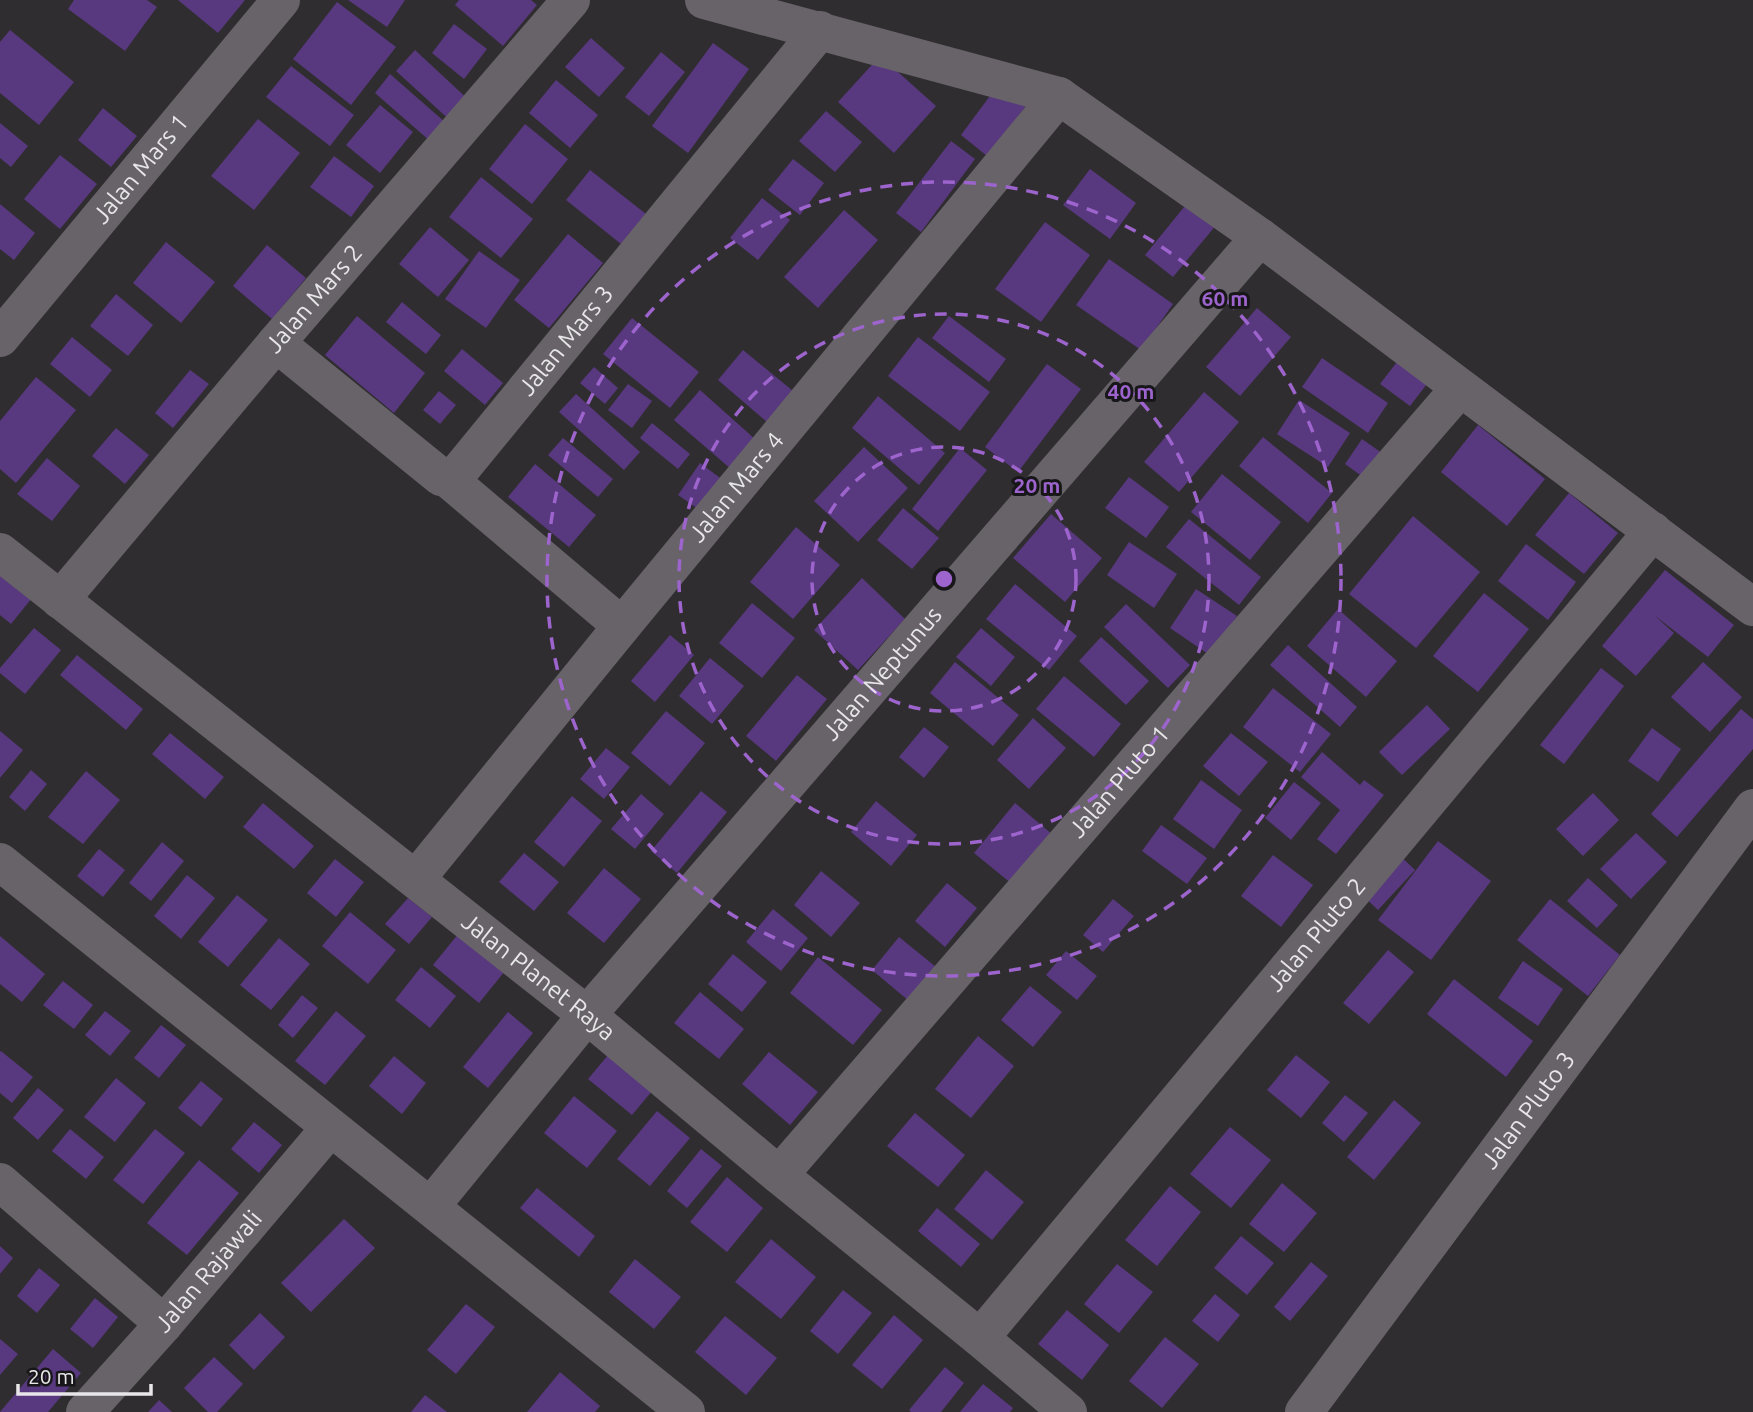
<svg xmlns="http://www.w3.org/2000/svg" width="1753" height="1412" viewBox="0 0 1753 1412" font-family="Ubuntu,sans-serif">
  <rect width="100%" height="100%" fill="#302d31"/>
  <g fill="#58387e">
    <path d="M74 0H147L157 7 125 51 68 9Z"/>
    <path d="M178 0H245L218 33Z"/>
    <path d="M348 0H405L387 27Z"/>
    <path d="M459 0H531L537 5 503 46 455 5Z"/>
    <path d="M337 2 396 47 351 105 293 59Z"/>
    <path d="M454 24 487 49 464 79 432 53Z"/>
    <path d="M10 30 74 82 39 125 0 93V42Z"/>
    <path d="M591 38 625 68 599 97 565 67Z"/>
    <path d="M713 43 749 69 688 153 652 126Z"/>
    <path d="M415 50 473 104 454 124 396 71Z"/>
    <path d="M661 52 685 72 649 116 625 97Z"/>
    <path d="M880 56 936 106 894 153 838 102Z"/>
    <path d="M291 66 354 115 330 146 266 97Z"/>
    <path d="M390 74 454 130 438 148 375 93Z"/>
    <path d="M556 80 598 115 570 148 529 113Z"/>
    <path d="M998 85 1026 106 987 156 961 135Z"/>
    <path d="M380 105 413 132 380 173 346 145Z"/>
    <path d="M103 108 137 136 111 167 78 140Z"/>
    <path d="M826 111 862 142 835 172 799 141Z"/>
    <path d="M258 119 300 153 254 210 211 176Z"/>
    <path d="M0 123 28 146 11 167 0 158Z"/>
    <path d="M525 124 568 159 532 204 489 169Z"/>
    <path d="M951 141 975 159 921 232 896 213Z"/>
    <path d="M60 155 97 184 60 229 24 199Z"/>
    <path d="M334 156 374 186 351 217 310 187Z"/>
    <path d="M793 159 824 183 800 215 768 190Z"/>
    <path d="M1090 169 1136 203 1110 239 1063 205Z"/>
    <path d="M590 170 646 214 621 244 566 200Z"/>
    <path d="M481 177 533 219 501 258 449 217Z"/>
    <path d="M762 198 790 220 758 260 730 238Z"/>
    <path d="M1189 201 1217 224 1173 277 1145 255Z"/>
    <path d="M0 204 35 233 14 260 0 249Z"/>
    <path d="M844 210 878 240 818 308 784 277Z"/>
    <path d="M1045 222 1090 255 1041 322 995 289Z"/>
    <path d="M430 227 469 260 438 297 399 264Z"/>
    <path d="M568 234 603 263 549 328 514 300Z"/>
    <path d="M166 242 215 282 181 323 133 283Z"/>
    <path d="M267 245 306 278 272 319 233 286Z"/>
    <path d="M479 251 520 280 486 328 445 299Z"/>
    <path d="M1109 259 1173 304 1141 350 1076 305Z"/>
    <path d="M116 294 153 325 128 356 90 326Z"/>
    <path d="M402 302 441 335 426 354 386 322Z"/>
    <path d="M1257 308 1291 337 1240 396 1206 367Z"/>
    <path d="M357 316 425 373 394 413 325 355Z"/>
    <path d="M949 316 1006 359 989 382 932 338Z"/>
    <path d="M632 318 699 372 670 408 603 354Z"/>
    <path d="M72 337 112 370 90 397 50 364Z"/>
    <path d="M918 337 990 392 960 431 888 376Z"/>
    <path d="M462 349 503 383 485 405 444 371Z"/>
    <path d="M743 350 793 391 767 422 718 380Z"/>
    <path d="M1322 358 1388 403 1368 433 1302 387Z"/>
    <path d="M1400 358 1430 380 1410 406 1380 384Z"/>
    <path d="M1047 364 1081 389 1018 472 985 447Z"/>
    <path d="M594 367 618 388 605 404 580 383Z"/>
    <path d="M190 370 209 384 173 428 155 413Z"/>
    <path d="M36 377 76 410 16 483 0 469V421Z"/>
    <path d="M628 384 652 401 632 428 608 410Z"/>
    <path d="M700 390 756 440 731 469 674 420Z"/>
    <path d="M439 391 456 405 440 424 423 410Z"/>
    <path d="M1204 392 1239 422 1179 492 1144 462Z"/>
    <path d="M576 394 640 452 624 470 559 412Z"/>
    <path d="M878 396 945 453 919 485 852 428Z"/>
    <path d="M1299 400 1350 433 1328 467 1277 434Z"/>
    <path d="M652 423 690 454 678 469 640 438Z"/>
    <path d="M1478 425 1545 479 1507 526 1441 472Z"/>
    <path d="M116 428 149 455 125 484 92 456Z"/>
    <path d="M1263 437 1332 493 1308 523 1239 466Z"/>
    <path d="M563 438 613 479 598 497 548 455Z"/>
    <path d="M1362 439 1389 458 1370 482 1345 464Z"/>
    <path d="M864 447 908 488 858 542 814 501Z"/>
    <path d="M960 448 987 470 938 531 912 509Z"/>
    <path d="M47 458 80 486 52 521 17 494Z"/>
    <path d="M700 463 723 480 701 511 678 495Z"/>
    <path d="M535 464 596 515 569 547 508 497Z"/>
    <path d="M1222 474 1281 522 1250 560 1191 512Z"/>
    <path d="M1129 477 1169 507 1146 538 1105 508Z"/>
    <path d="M1569 493 1618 533 1584 574 1535 535Z"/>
    <path d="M903 508 939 538 912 569 877 540Z"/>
    <path d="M1051 514 1102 558 1065 602 1013 558Z"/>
    <path d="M1413 516 1480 572 1416 648 1349 594Z"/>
    <path d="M1189 519 1261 577 1239 605 1166 547Z"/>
    <path d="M796 527 840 565 793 619 750 582Z"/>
    <path d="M1129 542 1177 574 1154 608 1107 575Z"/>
    <path d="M1526 544 1576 582 1548 620 1498 581Z"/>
    <path d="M0 570 36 593 11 624 0 615Z"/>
    <path d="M1665 570 1734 625 1708 657 1654 615 1674 633 1636 676 1602 646Z"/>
    <path d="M862 578 905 619 858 670 814 630Z"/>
    <path d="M1015 584 1077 636 1049 670 986 619Z"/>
    <path d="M1196 589 1237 616 1211 656 1170 628Z"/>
    <path d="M1484 593 1529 629 1478 692 1433 656Z"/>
    <path d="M752 603 795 638 762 678 719 643Z"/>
    <path d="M1126 604 1190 665 1168 688 1104 627Z"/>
    <path d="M1338 609 1397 661 1366 697 1307 646Z"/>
    <path d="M34 628 61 650 25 694 0 673V668Z"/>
    <path d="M981 628 1015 657 991 686 956 657Z"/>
    <path d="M670 635 694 655 655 702 631 681Z"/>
    <path d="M1101 637 1149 681 1126 705 1079 661Z"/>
    <path d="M1288 645 1357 707 1340 727 1270 665Z"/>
    <path d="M77 655 143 709 126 730 60 675Z"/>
    <path d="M710 658 744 686 712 724 679 696Z"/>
    <path d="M955 662 1019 715 993 746 930 693Z"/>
    <path d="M1703 662 1742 697 1710 732 1671 697Z"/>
    <path d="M1601 668 1624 686 1564 764 1540 745Z"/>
    <path d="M797 675 827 699 776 761 746 736Z"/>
    <path d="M1064 676 1121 724 1094 757 1036 709Z"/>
    <path d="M1273 688 1331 734 1300 772 1243 727Z"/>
    <path d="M1427 705 1450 729 1402 775 1379 752Z"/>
    <path d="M1741 709 1753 719V749L1677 837 1651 814Z"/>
    <path d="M666 711 705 743 670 786 631 753Z"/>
    <path d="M1033 718 1066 748 1029 789 997 760Z"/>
    <path d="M924 727 949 747 924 778 899 757Z"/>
    <path d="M1652 728 1681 749 1658 782 1628 761Z"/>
    <path d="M0 731 23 750 0 778Z"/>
    <path d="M170 733 224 777 205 799 152 754Z"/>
    <path d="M1231 733 1268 762 1239 796 1203 766Z"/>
    <path d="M606 748 630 767 604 799 580 779Z"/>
    <path d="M1322 752 1360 785 1364 780 1384 795 1336 854 1317 839 1340 810 1301 777Z"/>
    <path d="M31 770 47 784 25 811 9 797Z"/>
    <path d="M86 771 120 800 83 844 48 817Z"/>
    <path d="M1201 780 1242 810 1214 849 1173 819Z"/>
    <path d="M1294 782 1321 803 1291 840 1265 818Z"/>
    <path d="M701 791 727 812 677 873 651 851Z"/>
    <path d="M1593 793 1619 820 1583 856 1556 829Z"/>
    <path d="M641 794 664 814 635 849 611 829Z"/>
    <path d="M572 796 602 821 564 867 534 842Z"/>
    <path d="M876 801 917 835 891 866 851 832Z"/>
    <path d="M263 803 314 846 294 869 243 827Z"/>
    <path d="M1015 803 1053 835 1012 884 974 853Z"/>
    <path d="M1161 825 1207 858 1187 884 1142 851Z"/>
    <path d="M1636 833 1667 862 1631 899 1600 869Z"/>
    <path d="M1438 841 1491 881 1431 960 1378 920Z"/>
    <path d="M162 842 184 861 151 901 129 883Z"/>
    <path d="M99 849 125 870 103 897 77 876Z"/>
    <path d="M1393 849 1415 870 1378 910 1356 889Z"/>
    <path d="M524 853 559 882 534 911 499 882Z"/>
    <path d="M1273 855 1313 885 1281 927 1241 896Z"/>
    <path d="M335 859 364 882 336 917 307 893Z"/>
    <path d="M604 868 641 899 604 943 567 913Z"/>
    <path d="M821 871 860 903 831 937 794 905Z"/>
    <path d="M187 875 215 898 181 939 154 916Z"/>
    <path d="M1588 878 1618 905 1597 928 1567 901Z"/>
    <path d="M947 883 977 908 945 947 915 921Z"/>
    <path d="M237 895 268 920 228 967 198 942Z"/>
    <path d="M408 898 432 917 409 944 385 924Z"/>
    <path d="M1113 899 1134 916 1103 952 1083 935Z"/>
    <path d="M1550 899 1620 955 1588 996 1517 940Z"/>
    <path d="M773 909 808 938 781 971 746 942Z"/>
    <path d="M350 912 396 950 368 984 322 946Z"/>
    <path d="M459 933 505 971 479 1003 433 965Z"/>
    <path d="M0 936 45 974 22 1002 0 984Z"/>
    <path d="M899 937 936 967 909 1001 872 970Z"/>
    <path d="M279 938 310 964 271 1010 240 985Z"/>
    <path d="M1388 950 1414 972 1369 1024 1343 1003Z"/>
    <path d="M1066 951 1097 976 1077 1000 1046 975Z"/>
    <path d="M733 954 767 982 742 1012 708 984Z"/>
    <path d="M818 957 882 1010 853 1045 790 993Z"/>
    <path d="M1523 961 1563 989 1538 1026 1498 998Z"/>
    <path d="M421 967 456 996 430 1028 395 1000Z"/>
    <path d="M1454 979 1533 1041 1506 1077 1427 1014Z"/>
    <path d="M63 981 93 1005 74 1029 43 1005Z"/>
    <path d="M1030 986 1062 1012 1033 1047 1001 1020Z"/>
    <path d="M700 992 744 1029 719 1059 674 1023Z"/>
    <path d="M302 995 318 1008 293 1038 278 1025Z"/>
    <path d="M105 1011 131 1031 110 1056 85 1035Z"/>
    <path d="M336 1011 366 1036 325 1085 295 1061Z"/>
    <path d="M508 1012 533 1033 488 1088 463 1067Z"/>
    <path d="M161 1025 186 1045 159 1078 134 1058Z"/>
    <path d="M978 1036 1014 1066 971 1118 935 1089Z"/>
    <path d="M614 1048 658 1084 632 1115 588 1079Z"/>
    <path d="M1 1051 33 1077 12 1103 0 1093V1052Z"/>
    <path d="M769 1052 818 1092 790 1125 742 1084Z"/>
    <path d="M1296 1055 1330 1082 1301 1118 1267 1090Z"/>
    <path d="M394 1056 426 1083 402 1114 369 1086Z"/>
    <path d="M116 1078 146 1103 115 1142 84 1117Z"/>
    <path d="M201 1081 223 1099 201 1127 178 1108Z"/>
    <path d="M38 1088 64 1110 38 1140 13 1118Z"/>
    <path d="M1345 1095 1368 1113 1344 1142 1322 1123Z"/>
    <path d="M574 1096 617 1131 587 1168 544 1133Z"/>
    <path d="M1394 1100 1421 1123 1374 1180 1347 1157Z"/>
    <path d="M657 1111 690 1138 650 1186 617 1159Z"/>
    <path d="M915 1113 965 1155 938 1187 887 1146Z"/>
    <path d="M254 1122 282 1145 259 1173 231 1149Z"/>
    <path d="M1230 1127 1271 1160 1231 1208 1190 1174Z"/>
    <path d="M70 1129 104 1157 86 1179 52 1151Z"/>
    <path d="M155 1129 185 1153 143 1204 113 1180Z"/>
    <path d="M701 1149 722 1166 687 1208 667 1191Z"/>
    <path d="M199 1160 239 1193 187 1255 147 1223Z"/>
    <path d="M986 1170 1024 1202 992 1240 954 1209Z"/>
    <path d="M727 1177 763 1208 727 1252 690 1222Z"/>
    <path d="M1282 1183 1317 1213 1284 1252 1249 1224Z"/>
    <path d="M1170 1186 1201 1212 1157 1266 1125 1240Z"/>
    <path d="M537 1188 595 1236 579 1257 520 1208Z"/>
    <path d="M937 1208 980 1244 961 1267 918 1231Z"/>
    <path d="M344 1219 375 1248 311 1312 281 1283Z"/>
    <path d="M1241 1236 1274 1263 1247 1295 1214 1268Z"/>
    <path d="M771 1239 816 1277 781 1319 735 1282Z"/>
    <path d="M0 1246 13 1258 0 1274Z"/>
    <path d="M635 1259 681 1297 654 1329 609 1292Z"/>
    <path d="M1311 1262 1328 1276 1290 1321 1274 1307Z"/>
    <path d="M1117 1264 1153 1292 1119 1333 1084 1304Z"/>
    <path d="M39 1268 60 1285 37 1313 17 1296Z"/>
    <path d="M843 1290 872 1313 838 1354 810 1331Z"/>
    <path d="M1215 1294 1240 1315 1218 1342 1192 1321Z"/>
    <path d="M95 1298 118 1317 93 1348 70 1329Z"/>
    <path d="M466 1304 495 1327 456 1374 427 1350Z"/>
    <path d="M1067 1310 1109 1345 1082 1380 1038 1344Z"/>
    <path d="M260 1313 285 1337 254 1370 229 1345Z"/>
    <path d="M894 1315 923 1340 882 1389 852 1365Z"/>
    <path d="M725 1316 777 1358 746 1395 695 1352Z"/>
    <path d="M1165 1337 1199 1364 1162 1408 1129 1381Z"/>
    <path d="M0 1339 18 1354 0 1375Z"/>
    <path d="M53 1349 81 1373 48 1412H0Z"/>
    <path d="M214 1357 243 1384 217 1412H208L184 1388Z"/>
    <path d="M945 1367 964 1383 941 1412H911L909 1410Z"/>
    <path d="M560 1372 600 1406 595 1412H527Z"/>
    <path d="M983 1384 1013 1408 1010 1412H960Z"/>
    <path d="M425 1395 447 1412H411Z"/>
    <path d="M159 1400 172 1412H148Z"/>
  </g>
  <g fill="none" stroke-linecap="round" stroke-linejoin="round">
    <g stroke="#676368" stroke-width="38">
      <path d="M704 0 1059 96 1260 237 1753 607"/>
      <path id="s1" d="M0 338 281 0"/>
      <path id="s2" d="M276 343 441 477 451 478 457 474 820 30"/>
      <path d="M447 478 622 626"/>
      <path id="s3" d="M0 552 587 1015 779 1175 980 1338 1068 1412"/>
      <path id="s4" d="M60 600 276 343 571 0"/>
      <path d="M0 862 686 1412"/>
      <path id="s5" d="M416 879 622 626 1059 96"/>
      <path id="s6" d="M779 1175 1460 388"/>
      <path d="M0 1182 164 1324"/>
      <path id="s7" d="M431 1206 587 1015 1260 237"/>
      <path id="s8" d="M980 1338 1653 531"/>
      <path id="s9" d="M85 1412 164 1324 330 1128"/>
      <path id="s10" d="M1304 1412 1753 808"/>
    </g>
  </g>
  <g fill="none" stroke="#9c64cc" stroke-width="3.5" stroke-dasharray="12 9">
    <circle cx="944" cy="579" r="132"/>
    <circle cx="944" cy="579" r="265"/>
    <circle cx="944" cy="579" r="397"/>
  </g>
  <g text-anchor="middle" stroke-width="6" stroke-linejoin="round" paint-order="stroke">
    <g font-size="24" fill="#e8e6e9" stroke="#171618">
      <text dy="8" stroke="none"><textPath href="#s1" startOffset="220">Jalan Mars 1</textPath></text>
      <text dy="8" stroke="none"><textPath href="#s4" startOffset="394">Jalan Mars 2</textPath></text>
      <text dy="8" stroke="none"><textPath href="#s2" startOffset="402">Jalan Mars 3</textPath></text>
      <text dy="8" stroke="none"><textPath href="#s5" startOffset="506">Jalan Mars 4</textPath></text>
      <text dy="8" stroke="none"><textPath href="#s7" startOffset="698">Jalan Neptunus</textPath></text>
      <text dy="8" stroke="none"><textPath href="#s6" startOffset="520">Jalan Pluto 1</textPath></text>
      <text dy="8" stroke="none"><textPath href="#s8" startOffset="525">Jalan Pluto 2</textPath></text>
      <text dy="8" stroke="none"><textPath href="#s3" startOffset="686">Jalan Planet Raya</textPath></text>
      <text dy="8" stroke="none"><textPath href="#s10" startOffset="376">Jalan Pluto 3</textPath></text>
      <text dy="8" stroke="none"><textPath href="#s9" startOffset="187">Jalan Rajawali</textPath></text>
    </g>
  </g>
  <circle cx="944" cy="579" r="10" fill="#9c64cc" stroke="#171618" stroke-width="3.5"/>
  <g font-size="21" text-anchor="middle" font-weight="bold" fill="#9c64cc" stroke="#171618" stroke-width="6" stroke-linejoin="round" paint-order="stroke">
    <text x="1225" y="306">60 m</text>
    <text x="1131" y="399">40 m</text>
    <text x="1037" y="493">20 m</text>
  </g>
  <path d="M18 1384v10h133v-10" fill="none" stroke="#e8e6e9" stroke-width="3.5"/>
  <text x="28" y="1384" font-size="21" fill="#e8e6e9" stroke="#171618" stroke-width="5" paint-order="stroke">20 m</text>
</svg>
